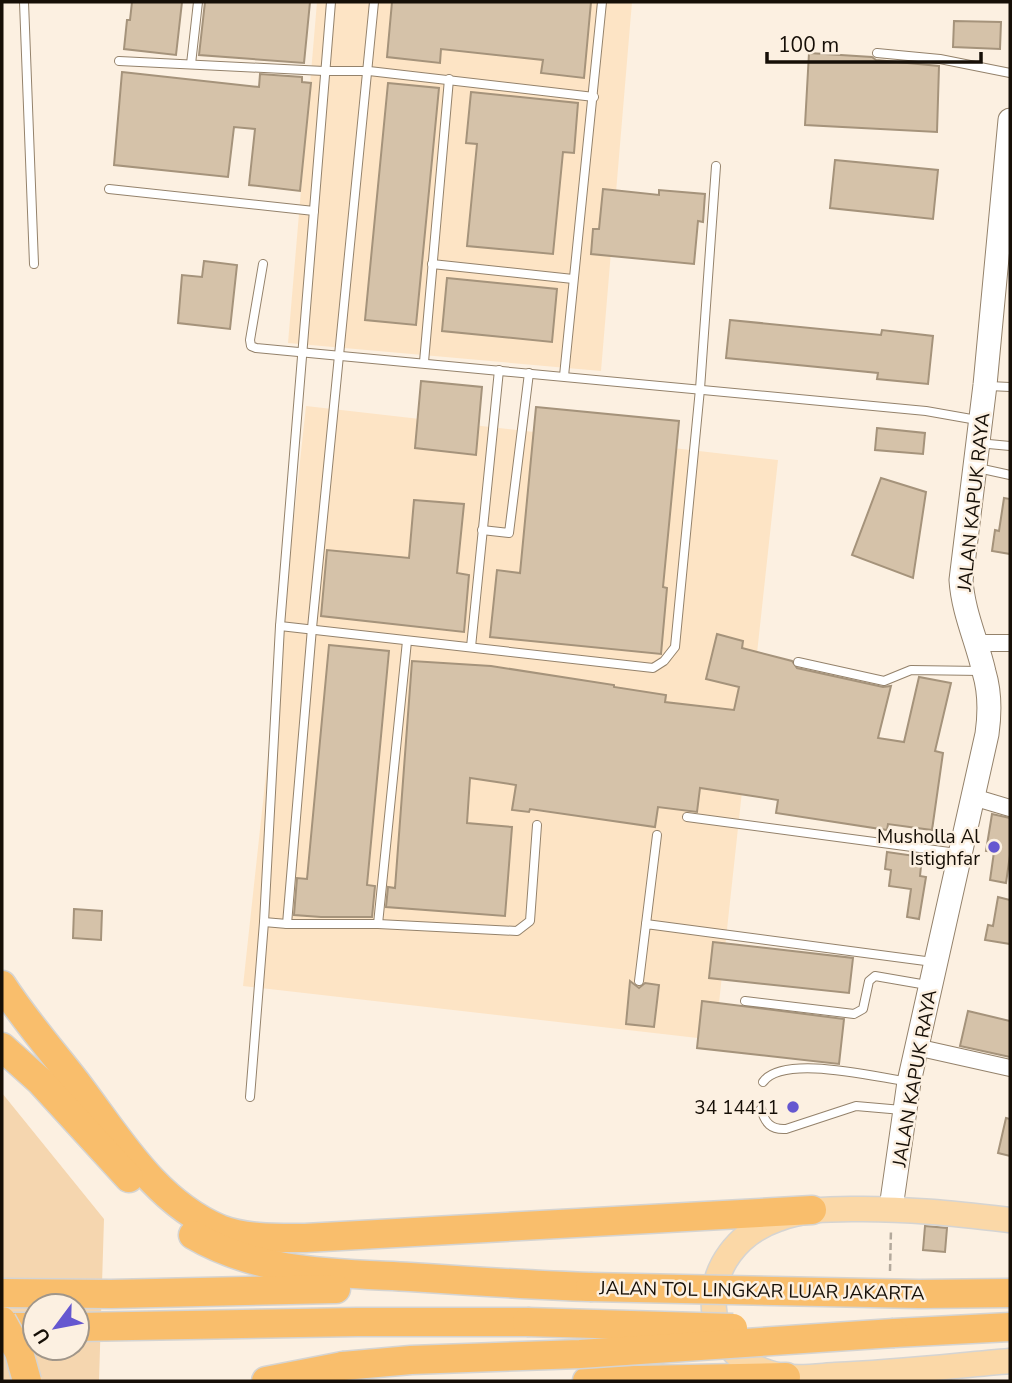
<svg xmlns="http://www.w3.org/2000/svg" width="1012" height="1383" viewBox="0 0 1012 1383" font-family="'Nunito Sans',sans-serif">
  <rect width="100%" height="100%" fill="#fcf0e1"/>
  <g fill="#fde4c5">
    <path d="M317 2H632L601 371 288 343Z"/>
    <path d="M306 406 778 460 715 1040 243 986Z"/>
  </g>
  <path fill="#f5d6af" fill-rule="evenodd" d="M2 1093 104 1219 99 1381H2ZM35 1306H77V1348H35Z"/>
  <g fill="#d5c2a9" stroke="#a5937b" stroke-width="2">
    <path d="M132 2H182L176 55 124 49 127 20H130Z"/>
    <path d="M205 2H310L304 63 199 55Z"/>
    <path d="M392 2H591L584 78 541 73 543 60 441 49 440 63 387 57Z"/>
    <path d="M954 21 1001 22 1000 49 953 47Z"/>
    <path d="M809 53 872 57 876 60 939 66 937 132 805 125Z"/>
    <path d="M122 72 259 87 260 74 302 77V82L311 83 300 191 249 185 255 129 234 127 228 177 114 165Z"/>
    <path d="M388 83 439 88 416 325 365 320Z"/>
    <path d="M471 92 578 103 574 153 563 152 553 254 467 246 477 144 466 143Z"/>
    <path d="M835 160 938 170 933 219 830 208Z"/>
    <path d="M603 189 659 195V190L705 194 703 222 698 221 694 264 591 254 593 229H599Z"/>
    <path d="M204 261 237 265 230 329 178 323 182 275 202 277Z"/>
    <path d="M447 278 557 289 552 342 442 331Z"/>
    <path d="M730 320 881 335 882 330 933 336 928 384 877 379 878 373 726 358Z"/>
    <path d="M421 381 482 387 476 455 415 448Z"/>
    <path d="M536 407 679 421 663 587 667 588 661 654 490 637 497 570 520 573Z"/>
    <path d="M877 428 925 433 923 454 875 450Z"/>
    <path d="M881 478 926 492 913 578 852 555Z"/>
    <path d="M1004 498 1010 499V554L992 551 995 530 999 531Z"/>
    <path d="M414 500 464 504 457 573 469 575 464 632 321 616 327 550 409 558Z"/>
    <path d="M717 634 743 641 742 648 792 661 797 668 883 687 891 686 878 738 904 742 919 677 951 683 935 751 943 753 932 830 888 824 887 830 776 813 778 800 700 788 697 812 658 807 655 827 530 809 529 812 512 810 516 785 470 778 467 823 512 827 505 916 386 907 388 887 395 888 412 661 491 666 614 685V687L666 695 665 702 734 710 739 687 706 679Z"/>
    <path d="M329 645 389 651 367 885 375 886 372 917H321L294 915 297 878 307 879Z"/>
    <path d="M992 814 1010 818V855L1006 883 990 880 994 852 986 851Z"/>
    <path d="M887 852 922 857 920 876 926 877 919 919 907 917 911 889 889 886 891 870 885 869Z"/>
    <path d="M998 897 1010 900V944L985 940 988 925 993 926Z"/>
    <path d="M74 909 102 911 101 940 73 938Z"/>
    <path d="M713 942 853 958 849 993 709 978Z"/>
    <path d="M630 981 639 988 645 983 659 985 654 1027 626 1024Z"/>
    <path d="M702 1001 844 1019 839 1064 697 1048Z"/>
    <path d="M968 1011 1010 1021V1057L960 1046Z"/>
    <path d="M1006 1118 1010 1119V1156L998 1153Z"/>
    <path d="M925 1226 947 1228 945 1252 923 1250Z"/>
  </g>
  <g fill="none" stroke-linecap="round" stroke-linejoin="round">
    <defs>
      <g id="lane">
        <path d="M24 2 34 264"/>
        <path d="M877 53 940 59 1010 73"/>
        <path d="M119 61 324 71H369L594 97"/>
        <path d="M191 64 198 2"/>
        <path d="M109 189 314 211"/>
        <path d="M263 264 250 340 251 346 256 348 926 411 977 420"/>
        <path d="M432 264 573 279"/>
        <path d="M424 362 449 79"/>
        <path d="M564 376 602 2"/>
        <path d="M989 386 1010 387"/>
        <path d="M978 443 1010 446"/>
        <path d="M978 468 1010 475"/>
        <path d="M482 530 509 533 529 373"/>
        <path d="M280 626 653 668 664 661 675 647 700 389 716 166"/>
        <path d="M471 647 499 370"/>
        <path d="M798 662 884 681 911 670 981 671"/>
        <path d="M687 817 957 853"/>
        <path d="M264 922 287 924H378L517 931 530 921 537 825"/>
        <path d="M287 924 312 628 374 2"/>
        <path d="M378 924 407 641"/>
        <path d="M646 924 657 835"/>
        <path d="M639 981 646 924 933 962"/>
        <path d="M745 1001 854 1014 863 1009 869 981 875 976 927 985"/>
        <path d="M763 1082C783 1054 875 1077 905 1081"/>
        <path d="M250 1097 264 922 280 626 331 2"/>
        <path d="M761 1109C765 1123 771 1130 786 1129L856 1106 902 1110"/>
      </g>
      <g id="street">
        <path d="M976 643H1010"/>
        <path d="M973 797 1010 808"/>
        <path d="M916 1047 1010 1068"/>
      </g>
      <path id="secondary" d="M891 1208 909 1082 987 734C990 713 990 692 984 672 977 641 963 612 961 580L985 385 1010 120"/>
      <path id="primary" d="M1010 1220C957 1214 905 1208 851 1209 826 1209 802 1210 778 1219 694 1248 689 1358 782 1376 799 1379 819 1376 835 1375 894 1373 952 1366 1010 1361"/>
      <g id="highway">
        <path d="M2 985C24 1019 51 1050 76 1082 118 1137 154 1201 220 1229 246 1239 277 1238 305 1238L812 1210"/>
        <path d="M2 1047 40 1081 129 1178"/>
        <path d="M193 1235C259 1274 336 1273 410 1277 470 1281 530 1285 590 1287"/>
        <path d="M2 1293 111 1294 336 1289"/>
        <path d="M2 1327H35"/>
        <path d="M77 1327 357 1322H527"/>
        <path d="M894 1333 1010 1327"/>
        <path d="M266 1381 343 1366"/>
        <path d="M587 1381 786 1377"/>
      </g>
    </defs>
    <use href="#lane" stroke="#94826b" stroke-width="10"/>
    <use href="#street" stroke="#94826b" stroke-width="18"/>
    <use href="#secondary" stroke="#94826b" stroke-width="25"/>
    <use href="#primary" stroke="#d5d4d2" stroke-width="27"/>
    <use href="#highway" stroke="#d5d4d2" stroke-width="31"/>
    <path stroke="#b3a99c" stroke-width="2.5" stroke-dasharray="7 3.5" stroke-linecap="butt" d="M890 1271 891 1229"/>
    <use href="#lane" stroke="#fff" stroke-width="8"/>
    <use href="#street" stroke="#fff" stroke-width="16"/>
    <use href="#secondary" stroke="#fff" stroke-width="23"/>
    <use href="#primary" stroke="#fbd8a7" stroke-width="24"/>
    <use href="#highway" stroke="#f9be6c" stroke-width="28"/>
    <defs>
      <g id="highway-bridge">
        <path d="M590 1287 919 1294 1010 1293"/>
        <path d="M2 1321 19 1352 27 1381"/>
        <path d="M527 1322 733 1328"/>
        <path d="M343 1366 411 1360 580 1354 894 1333"/>
      </g>
    </defs>
    <use href="#highway-bridge" stroke="#d5d4d2" stroke-width="31" stroke-linecap="butt"/>
    <use href="#highway-bridge" stroke="#f9be6c" stroke-width="28"/>
  </g>
  <g fill="#6557d0" stroke="#fcf0e1" stroke-width="2.5">
    <circle cx="994" cy="847" r="7"/>
    <circle cx="793" cy="1107" r="7"/>
  </g>
  <g text-anchor="middle" stroke-width="5" stroke-linejoin="round" paint-order="stroke">
    <g font-size="19" fill="#160f07" stroke="#fcf0e1">
      <text transform="translate(973 502) rotate(-84)" y="7">JALAN KAPUK RAYA</text>
      <text transform="translate(914 1078) rotate(-80)" y="7">JALAN KAPUK RAYA</text>
      <text transform="translate(762 1290) rotate(1)" y="7">JALAN TOL LINGKAR LUAR JAKARTA</text>
    </g>
    <g font-size="19" fill="#160f07" stroke="#fcf0e1" text-anchor="end">
      <text x="980" y="843">Musholla Al<tspan x="980" dy="22">Istighfar</tspan></text>
      <text x="779" y="1114">34 14411</text>
    </g>
  </g>
  <rect width="1012" height="1383" fill="none" stroke="#160f07" stroke-width="7"/>
  <g transform="translate(56 1327) rotate(238)"><circle r="33" fill="#fcf0e1" stroke="#a0968a" stroke-width="2"/>
  <path d="M0-5L12 26L0 18L-12 26Z" fill="#6557d0"/>
  <text y="-10" font-size="19" font-weight="bold" text-anchor="middle" fill="#160f07">U</text>
  </g>
  <path d="M767 52v10h214v-10" fill="none" stroke="#160f07" stroke-width="3.5"/>
  <text x="778" y="52" font-size="21" fill="#160f07" stroke="#fcf0e1" stroke-width="5" paint-order="stroke">100 m</text>
</svg>
